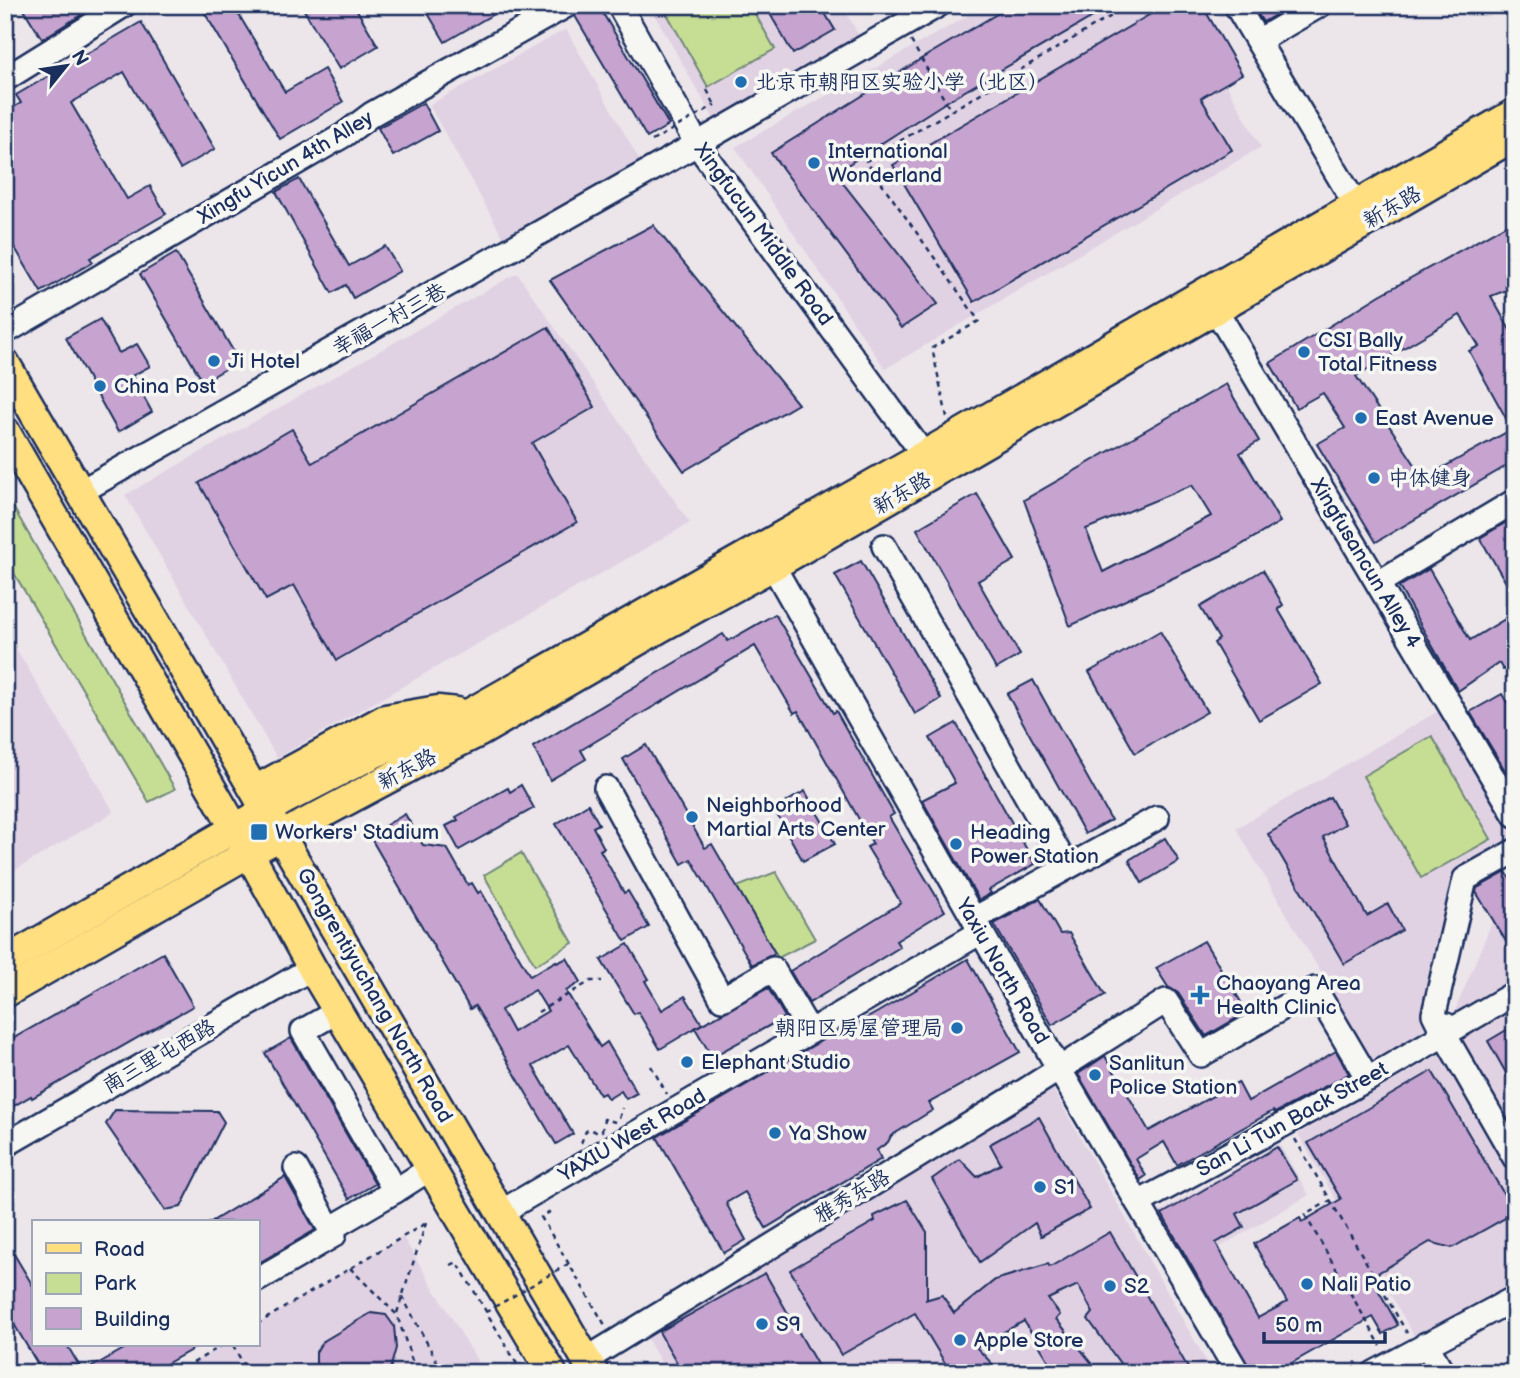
<svg xmlns="http://www.w3.org/2000/svg" width="1520" height="1378" viewBox="0 0 1520 1378" font-family="'Balsamiq Sans','LXGW WenKai TC',sans-serif">
  <rect width="100%" height="100%" fill="#ece6eb"/>
  <filter id="ink" filterUnits="userSpaceOnUse"><feTurbulence type="fractalNoise" baseFrequency=".0143" numOctaves="2"/><feDisplacementMap in="SourceGraphic" scale="14" xChannelSelector="R" yChannelSelector="G"/><feConvolveMatrix kernelMatrix="1 2 1 2 8 2 1 2 1" color-interpolation-filters="sRGB"/></filter>
  <g filter="url(#ink)">
    <g fill="#e1d2e3">
      <path d="M649 5H842L862 41 716 123Z"/>
      <path d="M987 5H1182L1261 147 885 369 735 147Z"/>
      <path d="M566 29 640 161 503 237 429 105Z"/>
      <path d="M517 273 690 523 277 758 125 495Z"/>
      <path d="M5 630 114 812 5 876Z"/>
      <path d="M1440 710 1515 837V843L1460 876 1433 1029 1374 1063 1236 828Z"/>
      <path d="M1515 867V1134L1451 1020Z"/>
      <path d="M1446 1051 1515 1174V1283L1416 1339 1298 1134Z"/>
      <path d="M1053 1089 1213 1373H667L645 1335Z"/>
      <path d="M1279 1144 1309 1195 1187 1266 1158 1213Z"/>
      <path d="M403 1237 485 1373H176L223 1345H257V1324Z"/>
    </g>
    <g fill="#c6de94" stroke="#708679" stroke-width="2">
      <path d="M662 5H750L775 49 708 87Z"/>
      <path d="M5 493 175 789 149 802 5 558Z"/>
      <path d="M1432 736 1491 839 1421 878 1363 776Z"/>
      <path d="M521 853 573 943 535 965 484 875Z"/>
      <path d="M776 872 815 939 778 958 737 887Z"/>
    </g>
    <g fill="#c6a4cf" stroke="#1b2f5e" stroke-width="2" fill-rule="evenodd">
      <path d="M21 5H74L81 15 42 39Z"/>
      <path d="M200 5H233L285 92 324 69 343 102 280 139Z"/>
      <path d="M301 5H354L378 46 339 69Z"/>
      <path d="M423 5H509L445 42Z"/>
      <path d="M581 5H598L669 125 647 138 575 16Z"/>
      <path d="M765 5H820L835 30 793 54Z"/>
      <path d="M1012 5H1113L946 102 835 173 938 304 901 328 771 153 921 59Z"/>
      <path d="M1166 5H1202L1242 74 1201 98 1232 150 974 302 893 165Z"/>
      <path d="M1252 5H1292L1263 22Z"/>
      <path d="M141 22 215 149 180 169 124 72 71 103 127 199 150 186 166 214 90 258 93 262 41 292 5 231V112L21 103 16 95Z"/>
      <path d="M423 103 438 131 393 156 378 128Z"/>
      <path d="M299 179 349 266 385 246 400 271 353 298 346 285 332 293 276 192Z"/>
      <path d="M1515 220V287L1491 296 1515 339V461L1376 542 1317 444 1345 428 1323 393 1296 408 1270 363 1380 295ZM1460 315 1479 346 1469 351 1512 429 1424 478 1356 376Z"/>
      <path d="M653 225 798 404 684 471 550 280Z"/>
      <path d="M176 253 239 361 203 382 140 274Z"/>
      <path d="M100 319 119 353 137 344 150 366 132 376 152 412 118 432 66 338Z"/>
      <path d="M548 327 595 407 532 443 577 522 337 660 294 585 266 600 199 483 292 429 312 463Z"/>
      <path d="M1226 384 1259 441 1240 453 1280 522 1231 551 1070 626 1024 500ZM1192 485 1211 516 1103 572 1086 529Z"/>
      <path d="M977 494 1015 560 978 581 1020 655 996 669 917 529Z"/>
      <path d="M1515 517V598L1480 538Z"/>
      <path d="M861 561 941 699 915 714 835 575Z"/>
      <path d="M1429 569 1470 640 1515 613V664L1503 670 1499 663 1458 691 1399 587Z"/>
      <path d="M1263 570 1283 605 1278 609 1322 684 1259 720 1214 643 1219 639 1200 607Z"/>
      <path d="M775 614 833 713 836 711 894 814 889 817 945 911 896 941 900 947 809 1003 790 971 901 903 867 847 873 844 798 711 794 713 755 646 581 750 586 759 550 780 533 747 723 634 728 641Z"/>
      <path d="M1160 631 1207 712 1135 753 1089 672Z"/>
      <path d="M1033 680 1111 820 1085 834 1007 694Z"/>
      <path d="M1502 694 1515 716V787L1470 712Z"/>
      <path d="M956 723 1035 864 989 890 991 893 979 900 922 800 955 783 930 738Z"/>
      <path d="M646 745 705 848 712 844 775 953 752 965 691 859 682 864 623 759Z"/>
      <path d="M521 785 534 808 459 850 446 826 458 820 456 817 508 788 510 792Z"/>
      <path d="M805 791 835 844 803 861 774 809Z"/>
      <path d="M1330 797 1345 824 1323 837 1367 916 1388 904 1402 930 1344 964 1268 834Z"/>
      <path d="M588 804 599 824 593 827 604 848 600 850 624 893 628 891 649 927 625 941 556 824Z"/>
      <path d="M405 814 423 845 447 848 468 885 472 883 478 893 481 891 530 976 556 961 557 963 567 958 581 982 566 991 600 1047 607 1042 637 1093 626 1099 621 1091 608 1099 604 1093 600 1095 569 1045 533 1066 573 1134 556 1144 475 1006 470 1009 369 835ZM535 990 548 1011 513 1032 501 1010Z"/>
      <path d="M1165 838 1179 861 1142 883 1129 860Z"/>
      <path d="M1506 872 1515 886V956L1476 892 1477 888Z"/>
      <path d="M1040 899 1060 934 1069 933 1105 995 1052 1025 994 924Z"/>
      <path d="M1204 941 1247 1012 1206 1036 1178 993 1168 987 1156 968Z"/>
      <path d="M628 944 649 979 645 981 662 1010 685 996 702 1024 660 1049 638 1012 634 1014 601 960Z"/>
      <path d="M163 953 193 1006 32 1098 31 1096 5 1111V1043Z"/>
      <path d="M968 959 1020 1052 929 1103 933 1110 891 1136 888 1142 877 1150 881 1159 766 1228 745 1192 726 1203 746 1240 724 1253 657 1137 831 1035 835 1036 878 1012Z"/>
      <path d="M768 988 785 1017 712 1057 695 1028Z"/>
      <path d="M1515 1025V1089L1488 1041Z"/>
      <path d="M291 1038 375 1184 349 1199 265 1053Z"/>
      <path d="M1336 1051 1349 1074 1275 1113 1273 1111 1177 1165 1164 1142 1136 1159 1146 1176 1140 1180 1078 1074 1105 1056 1149 1131 1238 1082 1248 1101Z"/>
      <path d="M1432 1071 1508 1201 1505 1218 1452 1248 1430 1242 1371 1277 1398 1325 1383 1334 1373 1317 1274 1373H1252L1162 1214 1277 1147 1297 1180 1237 1214 1244 1227 1216 1243 1258 1318 1287 1302 1254 1244 1300 1218 1302 1222 1341 1199 1308 1143Z"/>
      <path d="M115 1110 217 1111 224 1122 181 1207 165 1210 106 1124Z"/>
      <path d="M1039 1117 1090 1209 1041 1236 1035 1223 980 1262 932 1179 960 1159 977 1177 1001 1164 990 1144Z"/>
      <path d="M285 1177 315 1230 257 1264V1222H211Z"/>
      <path d="M907 1200 927 1232V1298L925 1300 942 1295 954 1313 995 1280 1048 1264 1050 1267 1110 1232 1191 1373H1127L1088 1319 1093 1313 1078 1285 1048 1299 1060 1315 1056 1319 1100 1373H1022L1049 1361 1024 1321 976 1347 1001 1373H951L915 1313 841 1355 790 1270 875 1221 874 1216Z"/>
      <path d="M5 1239 33 1286V1345H67L83 1372 131 1345H200L150 1373H43L5 1309Z"/>
      <path d="M765 1273 822 1373H683L659 1332Z"/>
      <path d="M371 1313 386 1315 394 1326 396 1348 389 1373H322L316 1363V1352L322 1342Z"/>
    </g>
    <g fill="none" stroke-linecap="round" stroke-linejoin="round">
      <defs>
        <g id="minor">
          <path d="M619 5 697 144 924 455"/>
          <path d="M1236 5 1356 205"/>
          <path d="M1258 41 1320 5"/>
          <path d="M5 79 124 5"/>
          <path d="M1216 310 1515 815"/>
          <path d="M5 332 344 135 372 114 567 5"/>
          <path d="M80 492 697 144 938 5"/>
          <path d="M884 546 1067 867"/>
          <path d="M773 566 1059 1069 1238 1373"/>
          <path d="M1378 583 1515 501"/>
          <path d="M606 788 722 999 773 969 810 1032"/>
          <path d="M974 919 1157 818"/>
          <path d="M338 1011 303 1031 395 1191 431 1168"/>
          <path d="M1446 1025 1441 1028 1444 1034 1515 1158"/>
          <path d="M1441 1028 1434 1014 1465 879 1515 851"/>
          <path d="M5 1145 312 968"/>
          <path d="M296 1168 330 1229 395 1191"/>
          <path d="M1138 1203 1368 1079 1515 993"/>
          <path d="M501 1212 981 932"/>
          <path d="M257 1280 334 1235 330 1229"/>
          <path d="M1426 1344 1443 1373"/>
          <path d="M587 1359 1026 1090 1166 1001 1201 1055 1315 989 1368 1079"/>
          <path d="M1374 1373 1515 1298"/>
        </g>
        <g id="major">
          <path d="M5 363 594 1373"/>
          <path d="M5 431 249 853 312 968 552 1373"/>
          <path d="M255 790 385 719 438 710 457 712"/>
          <path d="M5 961 284 800 375 753 468 714 924 455 1515 113"/>
          <path d="M5 993 249 853 427 758 480 732 660 628 773 566 1515 136"/>
        </g>
      </defs>
      <use href="#minor" stroke="#1b2f5e" stroke-width="28"/>
      <use href="#major" stroke="#1b2f5e" stroke-width="33"/>
      <g stroke="#1b2f5e" stroke-width="2.5" stroke-dasharray="5 5" stroke-linecap="butt">
        <path d="M911 41 951 111"/>
        <path d="M707 90 715 105"/>
        <path d="M947 417 932 348 979 321 866 161 1130 5"/>
        <path d="M538 1012 591 981H602"/>
        <path d="M651 1066 667 1094"/>
        <path d="M1295 1139 1407 1333"/>
        <path d="M581 1143 586 1131 590 1129 598 1133 602 1131 604 1119 615 1122 619 1119 622 1108"/>
        <path d="M1331 1200 1305 1215 1381 1346"/>
        <path d="M550 1212 541 1217 605 1325"/>
        <path d="M451 1265 457 1262 521 1371 516 1373"/>
        <path d="M350 1268 397 1315 416 1373"/>
        <path d="M402 1296 443 1373"/>
        <path d="M397 1313 426 1223"/>
        <path d="M257 1324 426 1223"/>
        <path d="M233 1345 248 1373"/>
        <path d="M176 1373 223 1345"/>
        <path d="M1337 1373 1357 1362"/>
      </g>
      <use href="#minor" stroke="#f6f6f2" stroke-width="23"/>
      <use href="#major" stroke="#ffdf80" stroke-width="28"/>
      <g stroke="#1b2f5e" stroke-width="2.5" stroke-dasharray="5 5" stroke-linecap="butt">
        <path d="M652 141 715 105"/>
        <path d="M486 1312 568 1264"/>
      </g>
    </g>
  </g>
  <g fill="#1f6fb2" stroke="#f6f6f2" stroke-width="2.5">
    <circle cx="741" cy="82" r="7"/>
    <circle cx="814" cy="163" r="7"/>
    <circle cx="1304" cy="352" r="7"/>
    <circle cx="214" cy="361" r="7"/>
    <circle cx="100" cy="386" r="7"/>
    <circle cx="1361" cy="418" r="7"/>
    <circle cx="1374" cy="478" r="7"/>
    <circle cx="692" cy="817" r="7"/>
    <rect x="250" y="823" width="18" height="18" rx="3.5"/>
    <circle cx="956" cy="844" r="7"/>
    <path d="M1196.5 984.5h7v7h7v7h-7v7h-7v-7h-7v-7h7z"/>
    <circle cx="957" cy="1028" r="7"/>
    <circle cx="687" cy="1062" r="7"/>
    <circle cx="1095" cy="1075" r="7"/>
    <circle cx="775" cy="1133" r="7"/>
    <circle cx="1040" cy="1187" r="7"/>
    <circle cx="1307" cy="1284" r="7"/>
    <circle cx="1110" cy="1286" r="7"/>
    <circle cx="762" cy="1324" r="7"/>
    <circle cx="960" cy="1340" r="7"/>
  </g>
  <g text-anchor="middle" stroke-width="7" stroke-linejoin="round" paint-order="stroke">
    <g font-size="21" fill="#1b2f5e" stroke="#f6f6f2" text-anchor="start">
      <text x="755" y="89">北京市朝阳区实验小学（北区）</text>
      <text x="828" y="158">International<tspan x="828" dy="24">Wonderland</tspan></text>
      <text x="1318" y="347">CSI Bally<tspan x="1318" dy="24">Total Fitness</tspan></text>
      <text x="228" y="368">Ji Hotel</text>
      <text x="114" y="393">China Post</text>
      <text x="1375" y="425">East Avenue</text>
      <text x="1388" y="485">中体健身</text>
      <text x="706" y="812">Neighborhood<tspan x="706" dy="24">Martial Arts Center</tspan></text>
      <text x="275" y="839">Workers' Stadium</text>
      <text x="970" y="839">Heading<tspan x="970" dy="24">Power Station</tspan></text>
      <text x="1216" y="990">Chaoyang Area<tspan x="1216" dy="24">Health Clinic</tspan></text>
      <text x="943" y="1035" text-anchor="end">朝阳区房屋管理局</text>
      <text x="701" y="1069">Elephant Studio</text>
      <text x="1109" y="1070">Sanlitun<tspan x="1109" dy="24">Police Station</tspan></text>
      <text x="789" y="1140">Ya Show</text>
      <text x="1054" y="1194">S1</text>
      <text x="1321" y="1291">Nali Patio</text>
      <text x="1124" y="1293">S2</text>
      <text x="776" y="1331">S9</text>
      <text x="974" y="1347">Apple Store</text>
    </g>
    <g font-size="21" fill="#1b2f5e" stroke="#f6f6f2">
      <text transform="translate(285 167) rotate(-31)" y="7">Xingfu Yicun 4th Alley</text>
      <text transform="translate(1392 207) rotate(-30)" y="7">新东路</text>
      <text transform="translate(764 234) rotate(54)" y="7">Xingfucun Middle Road</text>
      <text transform="translate(389 319) rotate(-29)" y="7">幸福一村三巷</text>
      <text transform="translate(902 493) rotate(-30)" y="7">新东路</text>
      <text transform="translate(1366 563) rotate(59)" y="7">Xingfusancun Alley 4</text>
      <text transform="translate(407 769) rotate(-28)" y="7">新东路</text>
      <text transform="translate(1003 971) rotate(60)" y="7">Yaxiu North Road</text>
      <text transform="translate(375 995) rotate(60)" y="7">Gongrentiyuchang North Road</text>
      <text transform="translate(159 1056) rotate(-30)" y="7">南三里屯西路</text>
      <text transform="translate(1292 1119) rotate(-29)" y="7">San Li Tun Back Street</text>
      <text transform="translate(632 1135) rotate(-30)" y="7">YAXIU West Road</text>
      <text transform="translate(852 1196) rotate(-31)" y="7">雅秀东路</text>
    </g>
  </g>
  <rect width="1520" height="1378" fill="none" stroke="#f6f6f2" stroke-width="28"/>
  <rect x="14" y="14" width="1492" height="1350" fill="none" stroke="#1b2f5e" stroke-width="2.5" filter="url(#ink)"/>
  <rect x="32" y="1220" width="228" height="126" fill="#f6f6f2" stroke="#9ea6b7" stroke-width="2"/>
  <rect x="46" y="1243" width="35" height="10" fill="#ffdf80" stroke="#9ea6b7" stroke-width="2"/>
  <text x="94" y="1256" font-size="21" fill="#1b2f5e">Road</text>
  <rect x="46" y="1273" width="35" height="21" fill="#c6de94" stroke="#9ea6b7" stroke-width="2"/>
  <text x="94" y="1290" font-size="21" fill="#1b2f5e">Park</text>
  <rect x="46" y="1308" width="35" height="21" fill="#c6a4cf" stroke="#9ea6b7" stroke-width="2"/>
  <text x="94" y="1326" font-size="21" fill="#1b2f5e">Building</text>
  <g transform="translate(66 66) rotate(60)" stroke="#f6f6f2" stroke-width="5" paint-order="stroke">
  <path d="M0-5L12 26L0 18L-12 26Z" fill="#1b2f5e"/>
  <text y="-10" font-size="19" font-weight="bold" text-anchor="middle" fill="#1b2f5e">N</text>
  </g>
  <path d="M1264 1332v10h121v-10" fill="none" stroke="#1b2f5e" stroke-width="3.5"/>
  <text x="1275" y="1332" font-size="21" fill="#1b2f5e" stroke="#f6f6f2" stroke-width="5" paint-order="stroke">50 m</text>
</svg>
